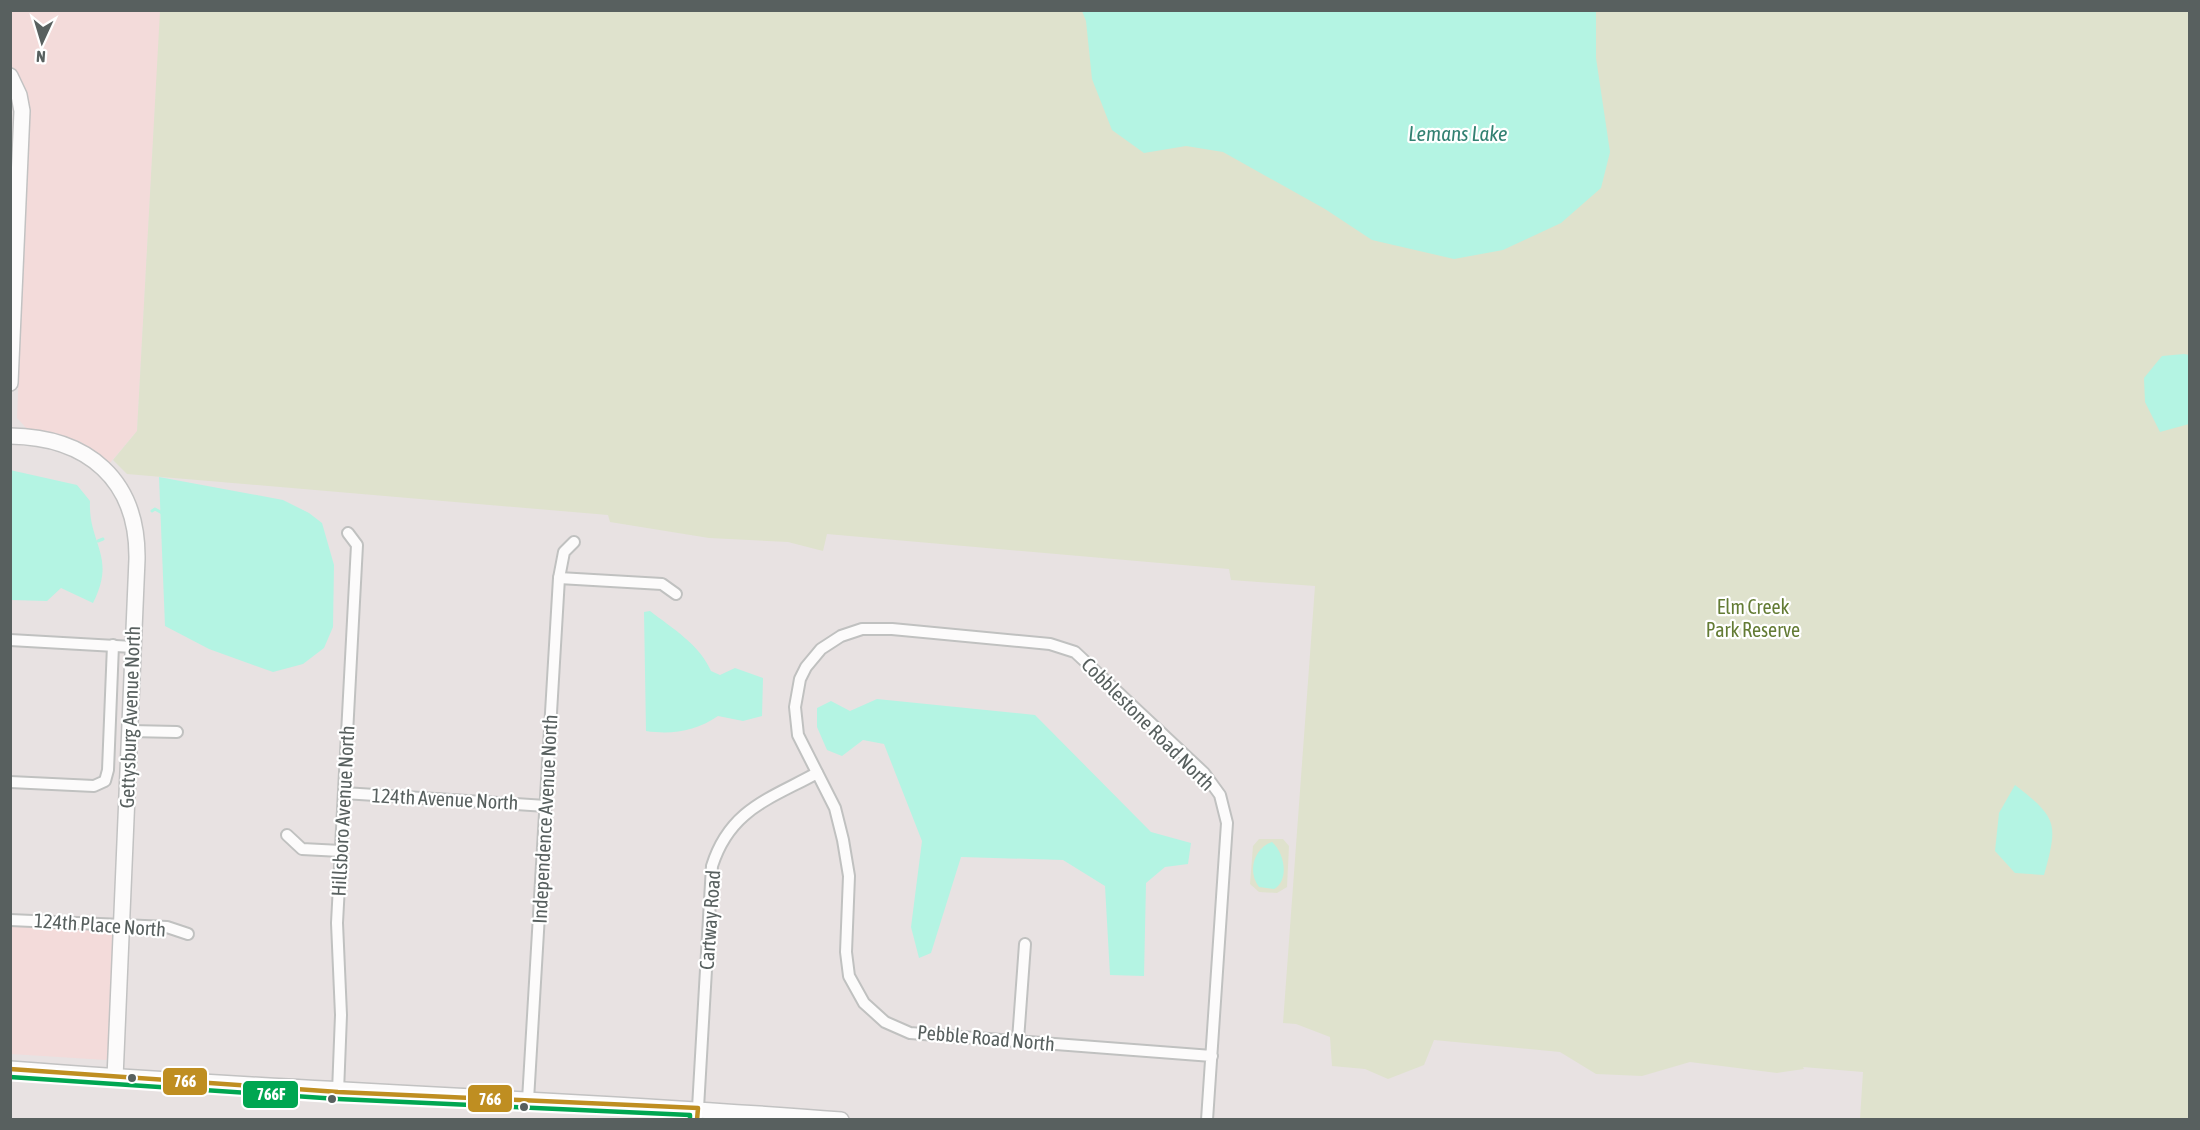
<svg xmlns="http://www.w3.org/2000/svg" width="2200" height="1130" viewBox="0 0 2200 1130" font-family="'Asap Condensed',sans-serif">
  <rect width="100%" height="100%" fill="#e8e2e2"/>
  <g fill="#f3dbda">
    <path d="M10 11H265L156 89 137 431 109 464 81 442 58 434 27 429 17 418 29 121 27 95 20 78 11 65Z"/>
    <path d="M11 926 107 929 114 937 109 1054 106 1060 11 1054Z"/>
  </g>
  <g fill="#dfe2cd">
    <path d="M160 11H2189V1119H1860L1863 1072 1803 1067 1804 1069 1777 1073 1690 1062 1642 1076 1596 1074 1560 1052 1434 1040 1424 1065 1388 1079 1365 1069 1332 1066 1330 1037 1296 1024 1283 1023 1315 586 1231 580 1229 569 827 534 823 551 788 542 709 538 610 522 608 515 127 474 113 460 137 431Z"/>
    <path d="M1259 839H1283L1289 846 1287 887 1277 893 1259 892 1250 884 1253 846Z"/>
  </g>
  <g fill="#b4f4e3">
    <path d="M1082 11H1596V58L1610 152 1601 188 1561 223 1503 250 1454 259 1372 240 1325 209 1223 152 1186 146 1144 153 1112 130 1092 79 1086 21Z"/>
    <path d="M2184 354 2189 355V424L2160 432 2145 402 2144 378 2162 356Z"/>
    <path d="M10 470 77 485 90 501C88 544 117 556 93 603L61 588 47 601 11 600Z"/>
    <path d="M159 477 283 500 309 513 322 523 334 565 333 627 324 648 303 664 273 672 209 649 165 626Z"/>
    <path d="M650 611C672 628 700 645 711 671L720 675 735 668 763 678 762 716 743 721 718 716C696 731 672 735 646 731L644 612Z"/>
    <path d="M877 699 1035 715 1151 832 1191 843 1188 864 1165 867 1146 883 1144 976 1110 975 1105 886 1063 860 961 857 931 953 919 958 911 927 922 841 884 744 863 740 842 756 827 750 817 727V708L831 701 850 711Z"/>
    <path d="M2015 785C2058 818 2058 824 2044 875L2015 873 1995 851 1999 813Z"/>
    <path d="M1272 842C1284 852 1290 880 1274 889L1259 887C1247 871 1254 848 1272 842Z"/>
  </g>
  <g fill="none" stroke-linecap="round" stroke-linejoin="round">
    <g stroke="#b4f4e3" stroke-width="3">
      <path d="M152 511 155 509 162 513"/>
      <path d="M98 541 103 539"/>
    </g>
    <defs>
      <g id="street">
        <path d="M559 578 662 584 676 594"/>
        <path d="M10 640 133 647"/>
        <path d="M130 731 177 732"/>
        <path d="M10 782 94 786 105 781 108 770 113 645"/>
        <path d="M344 793 546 806"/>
        <path d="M287 835 302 849 341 851"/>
        <path d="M10 920 167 927 188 934"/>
        <path d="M1018 1040 1025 944"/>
        <path d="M338 1092 341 1015 337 923 357 545 348 533"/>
        <path d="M528 1100 559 578 564 552 574 542"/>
        <path d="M698 1108 712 866C730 809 770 799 817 773"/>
        <path d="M1207 1120 1227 823 1220 795 1204 773 1075 652 1050 644 892 629H862L841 636 821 649 806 667 800 679 795 707 798 735 835 808 843 840 849 876 846 952 849 976 864 1003 885 1022 910 1033 1212 1056"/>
      </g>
      <g id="secondary">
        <path d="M10 76 19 95 22 111 10 383"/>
        <path d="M10 436C88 437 138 480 137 559L115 1078"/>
        <path d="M10 1069C287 1091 564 1098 841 1120"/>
      </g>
    </defs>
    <use href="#street" stroke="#c0c1c0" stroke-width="14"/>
    <use href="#secondary" stroke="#c2c2c2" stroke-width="18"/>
    <use href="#street" stroke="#fcfbfb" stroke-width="10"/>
    <use href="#secondary" stroke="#fcfbfb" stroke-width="15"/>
    <defs>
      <path id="bus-1" d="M10 1069 338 1092 698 1108 697 1120"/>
      <path id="bus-2" d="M10 1077 338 1099 690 1115V1119"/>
    </defs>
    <use href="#bus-1" stroke="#fff" stroke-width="9"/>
    <use href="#bus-2" stroke="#fff" stroke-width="9"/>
    <use href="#bus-1" stroke="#bf8e21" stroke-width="4.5"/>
    <use href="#bus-2" stroke="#00a651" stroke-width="4.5"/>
  </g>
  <g fill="#58605f" stroke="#fff" stroke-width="2">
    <circle cx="132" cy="1078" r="5"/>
    <circle cx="332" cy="1099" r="5"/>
    <circle cx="524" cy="1107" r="5"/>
  </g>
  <g text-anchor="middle" stroke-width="4.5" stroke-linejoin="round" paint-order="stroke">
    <g font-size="20" fill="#637b34" stroke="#fff">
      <text x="1753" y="614">Elm Creek<tspan x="1753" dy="23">Park Reserve</tspan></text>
    </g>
    <g font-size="20" fill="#58605f" stroke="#fff">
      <text transform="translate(130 717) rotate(-88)" y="7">Gettysburg Avenue North</text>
      <text transform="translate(1148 724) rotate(45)" y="7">Cobblestone Road North</text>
      <text transform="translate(445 799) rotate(3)" y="7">124th Avenue North</text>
      <text transform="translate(343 811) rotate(-87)" y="7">Hillsboro Avenue North</text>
      <text transform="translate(545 819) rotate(-87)" y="7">Independence Avenue North</text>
      <text transform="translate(710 920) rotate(-86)" y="7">Cartway Road</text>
      <text transform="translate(100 925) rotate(4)" y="7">124th Place North</text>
      <text transform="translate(986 1038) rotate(5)" y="7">Pebble Road North</text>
    </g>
    <g font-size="21" font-style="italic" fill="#328172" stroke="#fff">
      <text x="1458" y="141">Lemans Lake</text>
    </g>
  </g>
  <g stroke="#fff" stroke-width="2">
    <rect x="162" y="1067" width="46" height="29" rx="6" fill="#bf8e21"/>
    <rect x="242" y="1080" width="57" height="29" rx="6" fill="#00a651"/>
    <rect x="467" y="1084" width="46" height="29" rx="6" fill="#bf8e21"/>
  </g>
  <g font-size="16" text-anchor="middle" font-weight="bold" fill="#fff">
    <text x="185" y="1087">766</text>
    <text x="271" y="1100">766F</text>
    <text x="490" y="1105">766</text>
  </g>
  <rect width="2200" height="1130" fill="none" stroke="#58605f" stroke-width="24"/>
  <g transform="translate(42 42) rotate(184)" stroke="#ffffff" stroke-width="4.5" paint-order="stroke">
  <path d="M0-4.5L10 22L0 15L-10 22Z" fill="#58605f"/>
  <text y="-9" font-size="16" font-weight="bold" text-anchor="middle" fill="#58605f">N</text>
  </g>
</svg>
